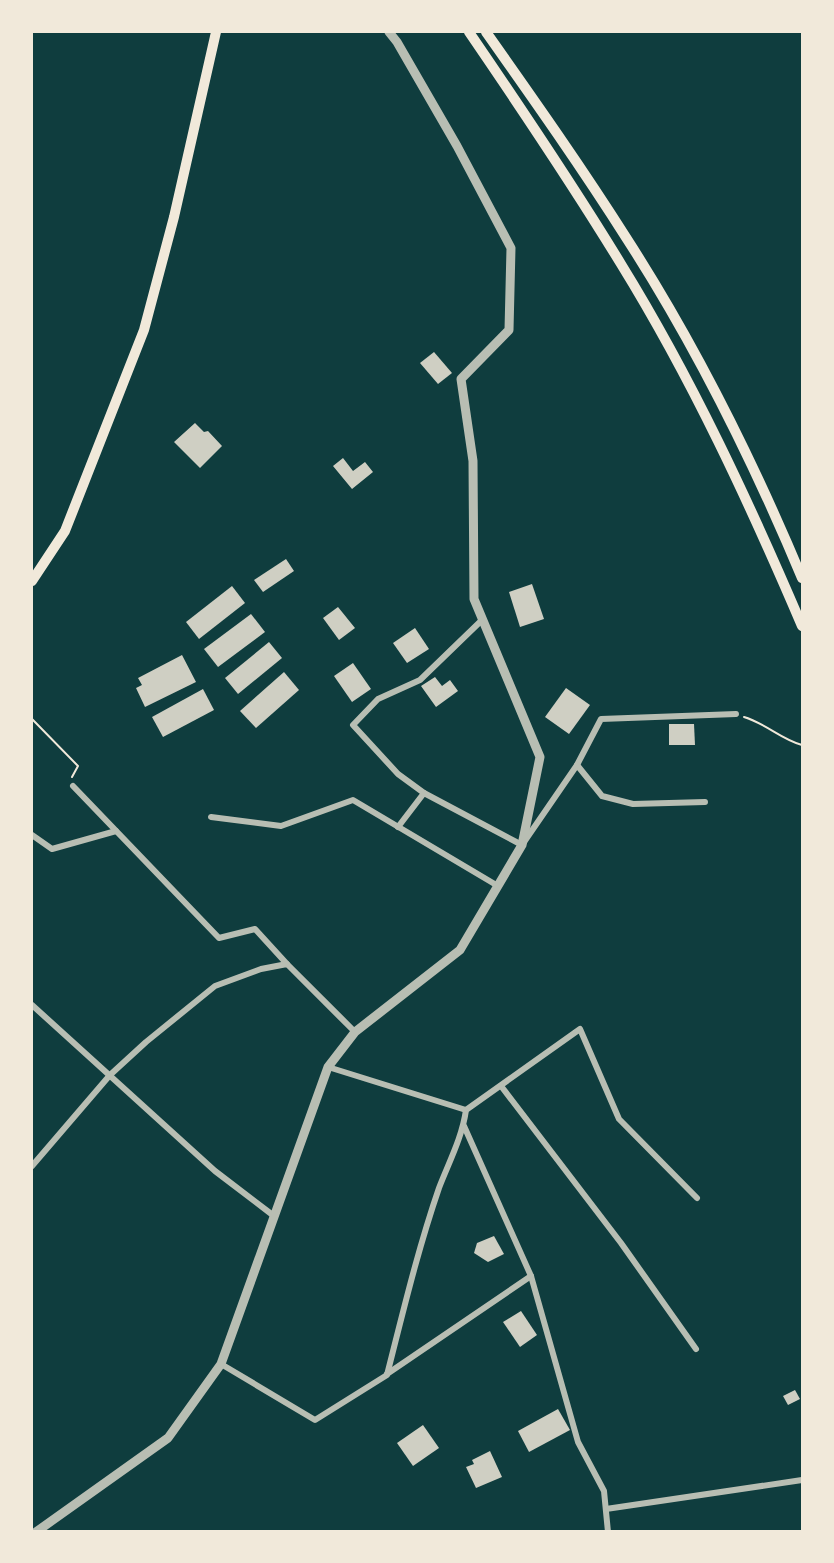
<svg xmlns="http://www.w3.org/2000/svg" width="834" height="1563" viewBox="0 0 834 1563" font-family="'PT Serif',serif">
  <rect width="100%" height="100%" fill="#0f3d3e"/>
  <g fill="#cfcfc3">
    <path d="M434 352 452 373 438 384 420 363Z"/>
    <path d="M195 423 204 432 208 431 222 446 200 468 174 442Z"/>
    <path d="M343 458 353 471 365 462 373 472 352 489 333 466Z"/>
    <path d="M286 559 294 571 263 592 254 580Z"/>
    <path d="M532 584 544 619 520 627 509 592Z"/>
    <path d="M232 586 245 603 199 639 186 622Z"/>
    <path d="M338 607 355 628 339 640 323 618Z"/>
    <path d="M251 614 265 632 218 667 204 649Z"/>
    <path d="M415 628 429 649 407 663 393 643Z"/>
    <path d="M269 642 282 658 238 694 225 678Z"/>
    <path d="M182 655 196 682 145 707 136 688 142 685 138 678Z"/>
    <path d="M353 663 371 689 352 702 334 676Z"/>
    <path d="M284 672 299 690 256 728 240 711Z"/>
    <path d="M435 677 442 686 450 680 458 691 436 707 421 686Z"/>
    <path d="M566 688 590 705 569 734 545 717Z"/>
    <path d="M203 689 214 710 163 737 152 717Z"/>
    <path d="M669 724H694L695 745H669Z"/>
    <path d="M494 1236 504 1254 488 1262 474 1253 477 1243Z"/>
    <path d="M521 1311 537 1335 520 1347 503 1322Z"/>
    <path d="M795 1390 800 1399 788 1405 783 1396Z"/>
    <path d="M558 1409 570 1430 529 1452 518 1431Z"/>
    <path d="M423 1425 439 1448 413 1466 397 1443Z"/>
    <path d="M490 1451 502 1477 476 1488 466 1467 474 1464 472 1460Z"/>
  </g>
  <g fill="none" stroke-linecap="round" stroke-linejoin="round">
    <g stroke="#f1e9da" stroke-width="2">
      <path d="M744 717C765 723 782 740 802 745"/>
      <path d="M32 719 78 766 72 777"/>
    </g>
    <g stroke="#b8beb3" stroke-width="6">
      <path d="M577 765 601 719 736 714"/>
      <path d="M73 786 219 938 255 929 287 964"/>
      <path d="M424 793 398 774 353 725 378 699 420 680 482 620"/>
      <path d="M211 817 281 826 353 800 498 886"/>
      <path d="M398 827 424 793 522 845 577 765 602 796 633 804 705 802"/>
      <path d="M32 835 52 849 116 831"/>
      <path d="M32 1005 215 1171 274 1216"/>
      <path d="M328 1067 466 1110"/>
      <path d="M501 1086 621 1243 696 1349"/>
      <path d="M464 1126 531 1276 578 1442 604 1491 608 1532"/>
      <path d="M32 1166 110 1075 146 1042 215 986 261 969 287 964 355 1032"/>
      <path d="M221 1364 315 1420 387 1375C403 1312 418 1249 439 1188 449 1162 462 1138 466 1110L580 1029 619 1119 697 1198"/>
      <path d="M387 1374 531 1276"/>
      <path d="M606 1509 802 1480"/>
    </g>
    <path stroke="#b8beb3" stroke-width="9" d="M36 1532 168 1438 221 1364 328 1067 355 1032 460 950 522 845 540 757 474 599 473 461 461 379 509 330 511 248 457 146 397 42 389 32"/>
    <g stroke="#f1e9da" stroke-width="10">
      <path d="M469 32C521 108 573 185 621 264 692 379 749 502 802 626"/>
      <path d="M486 32C534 100 582 168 627 239 696 346 753 461 802 578"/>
      <path d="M32 581 65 531 144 330 174 217 216 32"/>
    </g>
  </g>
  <rect width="834" height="1563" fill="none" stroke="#f1e9da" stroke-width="66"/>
</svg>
